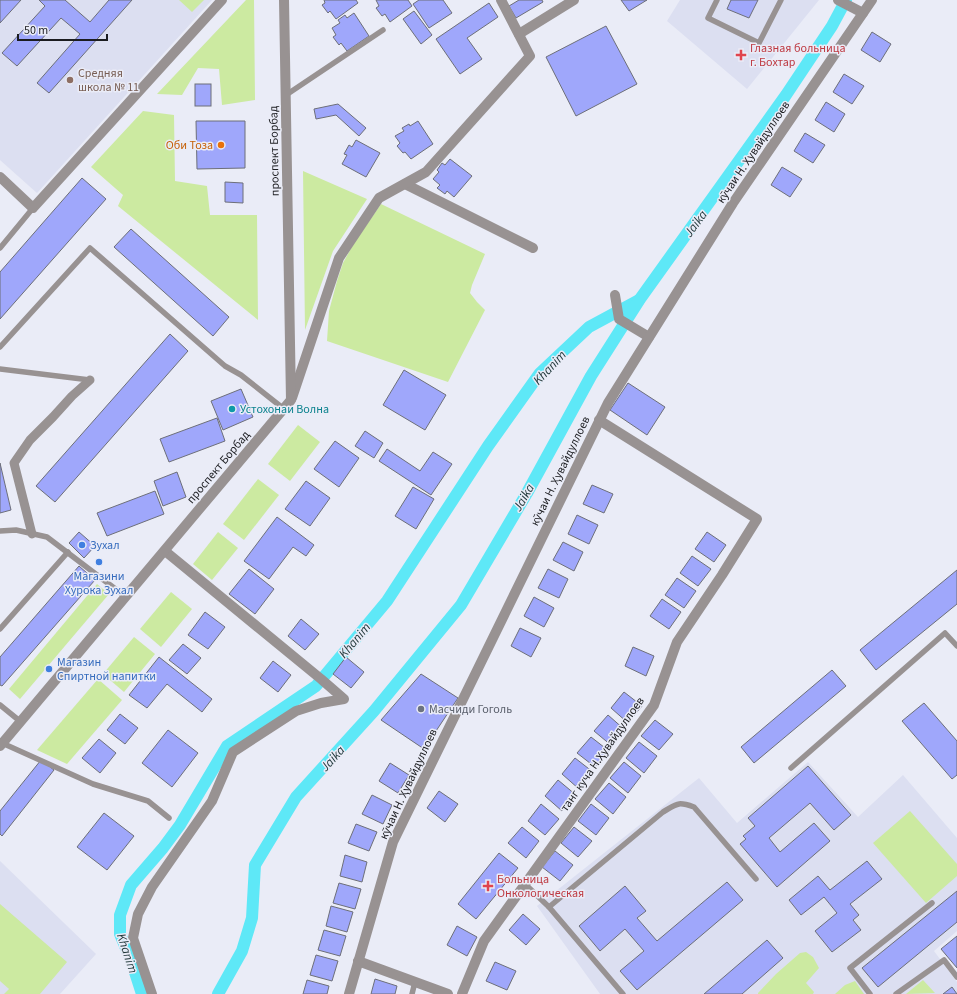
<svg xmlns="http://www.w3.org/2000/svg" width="957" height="994" viewBox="0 0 957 994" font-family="'Source Sans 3',sans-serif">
  <rect width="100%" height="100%" fill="#eaecf7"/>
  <g fill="#dcdff1">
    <path d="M0 0H212L37 193 0 160Z"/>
    <path d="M680 0H819L747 89 667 21Z"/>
    <path d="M808 762 858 817 903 775 957 838V931L934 951 957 982V994H600L537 906 699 778 737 823Z"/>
    <path d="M0 861 96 954 60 994H0Z"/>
  </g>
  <g fill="#cceaa1">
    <path d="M179 0H204L192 12Z"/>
    <path d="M246 0H254L255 100 222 105 219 69 198 68 182 95 157 94Z"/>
    <path d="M143 111 174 115 175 181 207 186 210 215H257L258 320 118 206 123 195 91 167Z"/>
    <path d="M303 171 367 199 333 251 305 330Z"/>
    <path d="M381 204 485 254 472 285 470 293 477 302 485 310 448 382 327 341 329 311 337 281 343 263 354 243Z"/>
    <path d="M298 425 320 442 290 481 268 464Z"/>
    <path d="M258 479 279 495 244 540 223 524Z"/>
    <path d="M218 532 238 548 212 580 193 564Z"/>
    <path d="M97 584 109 594 20 699 9 689Z"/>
    <path d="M171 592 192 609 161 647 140 629Z"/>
    <path d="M134 637 155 654 124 692 103 674Z"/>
    <path d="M98 679 122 700 67 764 37 750Z"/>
    <path d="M910 811 957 864V876L926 903 873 843Z"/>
    <path d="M0 904 67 962 40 994H4L9 989 0 981Z"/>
    <path d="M806 952 813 957 819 968 806 983 814 992 813 994H758V993L776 974 800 953Z"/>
    <path d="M923 980 935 993 906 994Z"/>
    <path d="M855 981 864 994H835L845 985Z"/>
  </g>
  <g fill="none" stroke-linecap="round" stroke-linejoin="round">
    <g stroke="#5ee8f7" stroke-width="12">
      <path d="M142 994 131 960 120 934V915L131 885 163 848 180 825 227 746 316 686 387 601 488 446 540 373 589 327 639 300"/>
      <path d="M218 994 242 951 252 918 255 865 296 797 374 711 461 605 527 493 591 376 640 299 786 95 832 26 846 0"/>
    </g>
  </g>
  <g fill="#9fa7fb" stroke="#6d6f79">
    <path d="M0 0H21L0 23Z"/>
    <path d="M39 0H65L90 22 109 0H132L49 93 37 83 80 34 61 18 17 66 2 53 45 6Z"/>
    <path d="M324 0H356L358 3 336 19 330 11 328 13 322 5 325 3Z"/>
    <path d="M376 0H408L412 6 390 22 385 14 382 16 376 8 379 6Z"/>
    <path d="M419 0H443L452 13 429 28 413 4Z"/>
    <path d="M519 0H542L543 2 516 18 509 6Z"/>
    <path d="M621 0H647L629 11Z"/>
    <path d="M731 0H758L749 18 727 9Z"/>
    <path d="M489 3 498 17 467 38 482 59 460 74 436 39Z"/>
    <path d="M414 11 432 35 421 44 403 19Z"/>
    <path d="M354 13 369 36 347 51 341 43 339 45 333 37 336 35 332 28 340 23 338 20 345 15 347 18Z"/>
    <path d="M606 26 637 84 576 116 546 57Z"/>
    <path d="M872 32 891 44 880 62 861 50Z"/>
    <path d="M844 74 864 86 852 104 833 92Z"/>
    <rect x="195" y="84" width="16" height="22"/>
    <path d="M826 102 845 114 834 132 815 120Z"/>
    <path d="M338 104 366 128 359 136 336 115 316 119 314 109Z"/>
    <path d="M196 121H245V168L197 169Z"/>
    <path d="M418 121 433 144 411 159 405 152 403 153 397 146 400 143 395 136 404 131 402 128 409 124 410 126Z"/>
    <path d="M805 133 825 145 813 163 794 151Z"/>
    <path d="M356 140 380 153 366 177 342 164 347 155 344 154 349 145 352 147Z"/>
    <path d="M450 159 472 176 454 197 447 191 445 194 437 188 440 185 433 179 439 172 437 170 442 163 445 165Z"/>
    <path d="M782 167 802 179 790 197 771 185Z"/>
    <path d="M82 178 106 199 0 319V272Z"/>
    <path d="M225 182 243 183V203L225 202Z"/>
    <path d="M131 229 229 317 213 336 114 247Z"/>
    <path d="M170 334 188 351 55 502 36 486Z"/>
    <path d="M404 370 446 395 425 430 383 405Z"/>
    <path d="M628 383 665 407 647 435 610 410Z"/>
    <path d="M241 389 253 417 223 430 211 401Z"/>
    <path d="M217 418 225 441 169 462 160 439Z"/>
    <path d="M365 431 383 443 374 458 355 446Z"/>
    <path d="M335 441 359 458 339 487 314 469Z"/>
    <path d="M387 449 420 471 433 452 452 464 431 495 379 461Z"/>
    <path d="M0 463 11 510 0 513Z"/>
    <path d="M177 472 186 497 163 506 154 481Z"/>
    <path d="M306 481 330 498 310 526 285 509Z"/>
    <path d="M592 485 613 494 604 513 583 504Z"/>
    <path d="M413 487 434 499 416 529 395 516Z"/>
    <path d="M155 491 164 514 107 536 97 513Z"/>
    <path d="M577 515 598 525 589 544 568 534Z"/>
    <path d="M277 517 314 545 306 556 293 547 269 579 244 561Z"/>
    <path d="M79 532 95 546 84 558 69 543Z"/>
    <path d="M707 532 726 545 714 562 695 549Z"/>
    <path d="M563 542 583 552 574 571 553 560Z"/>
    <path d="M692 556 711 569 698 586 680 573Z"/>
    <path d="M79 566 95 580 2 686 0 685V657Z"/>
    <path d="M249 569 274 589 255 614 229 594Z"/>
    <path d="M548 569 568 579 559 598 538 588Z"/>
    <path d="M957 570V604L876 670 860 650Z"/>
    <path d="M677 578 696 591 684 608 665 595Z"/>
    <path d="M534 597 554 608 544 627 524 616Z"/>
    <path d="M662 599 681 612 669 629 650 616Z"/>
    <path d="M205 612 225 627 208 649 188 635Z"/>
    <path d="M301 619 319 634 305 650 288 636Z"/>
    <path d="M520 628 541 638 531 657 511 646Z"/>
    <path d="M183 644 201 658 187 674 169 660Z"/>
    <path d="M633 647 654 656 646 676 625 666Z"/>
    <path d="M159 657 212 699 202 712 167 684 147 708 129 695Z"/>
    <path d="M346 657 364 672 351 688 333 674Z"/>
    <path d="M273 661 291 675 278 692 260 678Z"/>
    <path d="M832 670 846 686 754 763 741 747Z"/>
    <path d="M421 674 458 698 424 749 381 720Z"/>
    <path d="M624 692 642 706 628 723 611 708Z"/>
    <path d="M924 703 957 741V775L952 779 902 721Z"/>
    <path d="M120 714 138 728 125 744 107 730Z"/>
    <path d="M608 715 625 730 612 746 594 731Z"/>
    <path d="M655 720 673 734 659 750 641 736Z"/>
    <path d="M168 730 198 753 172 787 142 763Z"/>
    <path d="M591 737 609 751 595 767 577 753Z"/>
    <path d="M99 739 116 753 100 773 82 758Z"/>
    <path d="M639 742 657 756 644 773 626 758Z"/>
    <path d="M575 758 593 772 579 789 562 774Z"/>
    <path d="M41 760 54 770 2 836 0 834V811Z"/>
    <path d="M624 762 641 776 628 793 610 778Z"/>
    <path d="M390 763 409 775 398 793 379 781Z"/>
    <path d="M808 766 851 815 834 830 810 803 769 838 780 852 814 823 830 841 777 887 740 844 746 839 743 836 755 826 748 818Z"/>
    <path d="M558 780 576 795 562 811 545 796Z"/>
    <path d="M609 783 626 797 613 814 595 799Z"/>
    <path d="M439 791 458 804 445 822 427 808Z"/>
    <path d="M372 795 392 805 383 824 362 814Z"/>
    <path d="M541 804 559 819 545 835 528 821Z"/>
    <path d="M591 804 609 818 596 835 578 821Z"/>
    <path d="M104 813 134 836 107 870 77 847Z"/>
    <path d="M356 824 377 832 369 851 348 843Z"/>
    <path d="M522 827 539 841 526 858 508 843Z"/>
    <path d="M574 827 592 841 578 857 561 843Z"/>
    <path d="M555 851 573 865 560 881 542 867Z"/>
    <path d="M499 853 518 868 476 919 458 904Z"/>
    <path d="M345 855 367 862 362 882 340 876Z"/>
    <path d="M867 861 882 879 850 904 859 915 853 920 861 930 832 952 815 931 837 913 824 897 801 915 789 900 818 876 830 890Z"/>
    <path d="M727 882 743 900 637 990 620 971 644 951 625 929 600 951 579 926 625 886 646 911 637 918 657 941Z"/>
    <path d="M339 883 361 889 355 909 333 903Z"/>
    <path d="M957 891V922L878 987 862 968Z"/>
    <path d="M331 906 353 912 347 932 326 926Z"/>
    <path d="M523 914 540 929 526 945 509 930Z"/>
    <path d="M457 926 477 937 467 956 447 945Z"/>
    <path d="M324 930 346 936 340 956 318 950Z"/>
    <path d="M957 936V968L941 949Z"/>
    <path d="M767 940 783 958 742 994H704Z"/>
    <path d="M316 955 338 961 332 981 310 975Z"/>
    <path d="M495 962 516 971 507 990 486 981Z"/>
    <path d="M375 979 397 986 395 994H371Z"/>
    <path d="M307 980 329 986 327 994H303Z"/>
    <path d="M952 987 957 994H943Z"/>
  </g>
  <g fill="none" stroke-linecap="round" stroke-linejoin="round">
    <g stroke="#989292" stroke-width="5.5">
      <path d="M717 0 708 18 759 43 781 0"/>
      <path d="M286 95 383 30"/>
      <path d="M0 248 33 208"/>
      <path d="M0 347 90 248 225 366 241 375 284 409"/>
      <path d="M0 369 90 380"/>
      <path d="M0 531 16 530 47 537 126 597"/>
      <path d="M0 629 68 552"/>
      <path d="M0 705 21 722"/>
      <path d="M2 743 93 784 148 801 169 818"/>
      <path d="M791 768 945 633 957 646"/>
      <path d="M525 884 549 907 623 994"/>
      <path d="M549 907 663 812C677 804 677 801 694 807L756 879"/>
      <path d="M412 994 415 982"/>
      <path d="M870 994 850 968 932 903"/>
      <path d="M896 994 944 960 957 977"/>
    </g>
    <path stroke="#989292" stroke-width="9" d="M32 534 14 463 30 440 53 417 72 396 90 380"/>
    <g stroke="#989292" stroke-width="10">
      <path d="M838 0 863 13"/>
      <path d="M519 34 574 0"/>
      <path d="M0 177 33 208 222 0"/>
      <path d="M405 184 533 248"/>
      <path d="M615 295 619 319 649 337"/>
      <path d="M292 398 339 258 379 198 426 172 530 56 501 0"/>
      <path d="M358 961 448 994"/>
      <path d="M152 994 133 938 138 914 152 887 212 801 233 752 296 711 321 703 344 699 321 679 165 551"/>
      <path d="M349 994 393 842 608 403 733 203 872 0"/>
      <path d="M462 994 484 941 654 705 677 642 722 575 757 519 599 420"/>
    </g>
    <path stroke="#989292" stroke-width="10" d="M0 746 291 400 284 0"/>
  </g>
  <g fill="#e0444e" stroke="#eaecf7" stroke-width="1.5">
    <path d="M739 49h4v4h4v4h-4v4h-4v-4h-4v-4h4z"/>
    <path d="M486 880h4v4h4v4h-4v4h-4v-4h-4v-4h4z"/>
  </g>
  <circle fill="#8d6e63" stroke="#eaecf7" stroke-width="1.5" cx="70" cy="80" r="4"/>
  <circle fill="#e8710a" stroke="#eaecf7" stroke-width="1.5" cx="221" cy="145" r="4"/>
  <circle fill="#0f9aa8" stroke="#eaecf7" stroke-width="1.5" cx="232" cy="409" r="4"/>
  <g fill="#3f7fe0" stroke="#eaecf7" stroke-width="1.5">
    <circle cx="82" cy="545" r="4"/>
    <circle cx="99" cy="562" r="4"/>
    <circle cx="49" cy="669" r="4"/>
  </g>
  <circle fill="#6b7280" stroke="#eaecf7" stroke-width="1.5" cx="421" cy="709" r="4"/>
  <g text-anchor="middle" stroke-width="3" stroke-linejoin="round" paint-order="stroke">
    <g font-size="12" fill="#be3a42" stroke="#eaecf7" text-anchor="start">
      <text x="750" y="52">Глазная больница<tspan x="750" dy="14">г. Бохтар</tspan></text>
      <text x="497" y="883">Больница<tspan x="497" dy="14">Онкологическая</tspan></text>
    </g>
    <g font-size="12" fill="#785e54" stroke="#eaecf7" text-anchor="start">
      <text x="78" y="77">Средняя<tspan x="78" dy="14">школа № 11</tspan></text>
    </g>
    <g font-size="12" fill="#c56008" stroke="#eaecf7" text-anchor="end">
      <text x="213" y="149">Оби Тоза</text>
    </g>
    <g font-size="12" fill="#1b1c20" stroke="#eaecf7">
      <text transform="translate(274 151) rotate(-91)" y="4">проспект Борбад</text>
      <text transform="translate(753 152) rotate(-56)" y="4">кӯчаи Н. Ҳувайдуллоев</text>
      <text transform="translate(218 467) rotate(-50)" y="4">проспект Борбад</text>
      <text transform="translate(560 471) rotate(-64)" y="4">кӯчаи Н. Ҳувайдуллоев</text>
      <text transform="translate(602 754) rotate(-55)" y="4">танг куча Н.Ҳувайдуллоев</text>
      <text transform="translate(408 784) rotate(-65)" y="4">кӯчаи Н. Ҳувайдуллоев</text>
    </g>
    <g font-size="12" fill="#0d838f" stroke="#eaecf7" text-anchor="start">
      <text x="240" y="413">Устохонаи Волна</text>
    </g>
    <g font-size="12" fill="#366cbe" stroke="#eaecf7" text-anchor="start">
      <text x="90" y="549">Зухал</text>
      <text x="99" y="580" text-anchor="middle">Магазини<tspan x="99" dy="14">Хурока Зухал</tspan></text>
      <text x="57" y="666">Магазин<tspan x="57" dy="14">Спиртной напитки</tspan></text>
    </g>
    <g font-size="12" fill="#5b616d" stroke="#eaecf7" text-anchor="start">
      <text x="429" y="713">Масчиди Гоголь</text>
    </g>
    <g font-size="13" font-style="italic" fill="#1e3638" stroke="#eaecf7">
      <text transform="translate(695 223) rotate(-54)" y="5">Jaika</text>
      <text transform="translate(549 367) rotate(-47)" y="5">Khanim</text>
      <text transform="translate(523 497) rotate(-60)" y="5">Jaika</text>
      <text transform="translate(354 640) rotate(-50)" y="5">Khanim</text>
      <text transform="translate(332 758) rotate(-48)" y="5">Jaika</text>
      <text transform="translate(128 953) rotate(72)" y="5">Khanim</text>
    </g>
  </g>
  <path d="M18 34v6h89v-6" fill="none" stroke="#1b1c20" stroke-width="2"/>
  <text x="24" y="34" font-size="12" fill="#1b1c20" stroke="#eaecf7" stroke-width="3" paint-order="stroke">50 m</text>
</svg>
